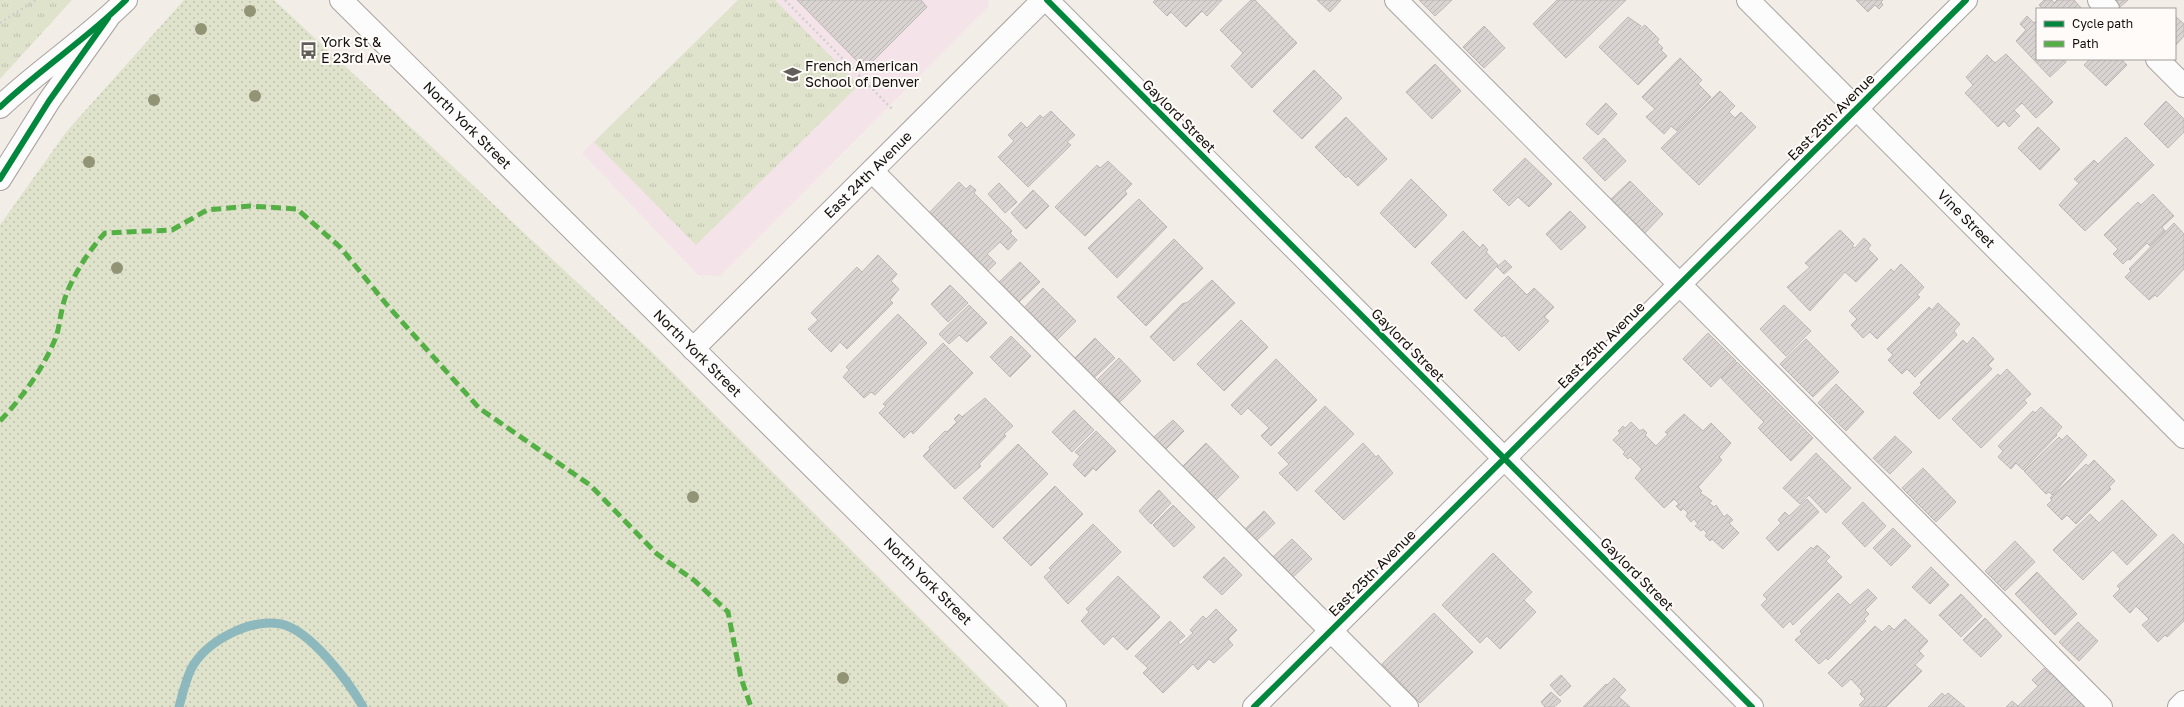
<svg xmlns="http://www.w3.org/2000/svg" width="2184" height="707" viewBox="0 0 2184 707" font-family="'Golos Text',sans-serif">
  <defs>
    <pattern id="grass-dots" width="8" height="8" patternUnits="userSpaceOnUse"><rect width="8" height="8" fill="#dfe3cb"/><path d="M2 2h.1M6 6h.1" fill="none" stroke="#bec2ad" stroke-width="1.8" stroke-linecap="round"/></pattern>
    <pattern id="park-tufts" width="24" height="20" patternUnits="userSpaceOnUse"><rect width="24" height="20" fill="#dfe3cb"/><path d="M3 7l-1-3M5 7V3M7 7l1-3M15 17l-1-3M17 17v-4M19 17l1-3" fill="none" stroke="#bec2ad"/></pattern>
    <pattern id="building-hatch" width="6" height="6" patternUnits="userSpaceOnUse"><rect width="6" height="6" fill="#d9d4d1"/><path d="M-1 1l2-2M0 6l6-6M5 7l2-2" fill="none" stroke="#b9b5b2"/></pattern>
  </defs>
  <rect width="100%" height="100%" fill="#f3ede8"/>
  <path fill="#f4e4e9" d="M738 0H988L989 6 720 276 698 275 582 153Z"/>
  <path fill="url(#grass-dots)" d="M184 0H274L653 353 1009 707H0V225L67 131Z"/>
  <g fill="url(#park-tufts)">
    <path d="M0 0H72L0 79Z"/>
    <path d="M738 0H775L859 85 696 245 594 142Z"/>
  </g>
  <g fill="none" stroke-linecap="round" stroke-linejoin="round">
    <path stroke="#8db8bd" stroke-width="9" d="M179 707C182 695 186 680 191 669 206 641 250 618 281 624 310 630 349 682 363 707"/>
  </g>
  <g fill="url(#building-hatch)" stroke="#bdb8b5">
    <path d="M797 0H921L927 7 865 69Z"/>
    <path d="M1155 0H1222L1207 16 1202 11 1186 27 1171 12 1167 16 1153 2Z"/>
    <path d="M1251 0H1255L1297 43 1252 88 1231 66 1243 53 1220 30Z"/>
    <path d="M1317 0H1341L1330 12Z"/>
    <path d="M1419 0H1452L1435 16Z"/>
    <path d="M1557 0H1626L1566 58 1533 24Z"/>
    <path d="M1856 0H1883L1881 2 1883 5 1879 9 1875 5 1868 12Z"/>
    <path d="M2044 0H2052L2054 3 2057 0H2074L2082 9H2043L2039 5Z"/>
    <path d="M2106 0H2128L2118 9Z"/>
    <path d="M2027 16 2034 23 2037 20V59H2064L2066 62 2050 77 2016 41 2026 30 2020 24Z"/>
    <path d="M2175 16 2184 24V36L2175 46Z"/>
    <path d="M1628 17 1641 26 1639 28 1640 29 1645 25 1659 39 1657 42 1663 48 1661 50 1667 56 1638 85 1599 47Z"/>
    <path d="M1484 26 1505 48 1484 68 1463 47Z"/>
    <path d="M2006 54 2053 102 2036 118 2022 103 2014 110 2020 116 2009 127 2004 121 1998 127 1965 93 1973 85 1966 77 1987 55 1995 63Z"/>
    <path d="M1680 58 1702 80 1698 84 1711 97 1677 131 1671 126 1664 134 1646 117 1655 109 1642 97Z"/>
    <path d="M2090 59H2121L2127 65 2106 86 2084 65Z"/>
    <path d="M1435 64 1461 91 1432 119 1406 92Z"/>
    <path d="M1314 70 1342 98 1302 139 1273 111Z"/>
    <path d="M1720 91 1735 106 1729 112 1735 118 1741 112 1756 127 1699 185 1661 148Z"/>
    <path d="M2166 101 2184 119V132L2168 148 2144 124Z"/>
    <path d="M1606 103 1617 114 1598 135 1586 124Z"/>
    <path d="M1051 111 1075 135 1067 142 1071 145 1028 187 998 157 1014 141 1008 135 1021 122 1027 128 1040 115 1043 118Z"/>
    <path d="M1346 117 1387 159 1358 186 1348 176 1346 178 1315 147Z"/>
    <path d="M2038 127 2060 149 2040 170 2018 148Z"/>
    <path d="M2126 137 2154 165 2085 231 2059 205 2079 183 2074 179 2094 160 2098 164Z"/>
    <path d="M1604 138 1626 161 1605 181 1583 158Z"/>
    <path d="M1525 158 1552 184 1529 207 1518 197 1509 206 1493 190Z"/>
    <path d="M1108 161 1132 184 1125 191 1127 194 1085 236 1055 207 1097 165 1100 168Z"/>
    <path d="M1411 179 1447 215 1415 248 1380 213Z"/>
    <path d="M1630 181 1663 214 1643 235 1609 201Z"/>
    <path d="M959 182 966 189 970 185 976 190 974 193 1012 231 1010 233 1017 240 1008 250 1000 242 987 254 996 263 985 274 927 215Z"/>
    <path d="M999 183 1017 202 1005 213 988 194Z"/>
    <path d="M1033 190 1049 206 1026 229 1011 213Z"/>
    <path d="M2153 194 2174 216 2162 227 2165 231 2150 246 2147 243 2130 260 2128 259 2123 264 2113 254 2118 249 2104 235 2138 202 2141 205Z"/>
    <path d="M1139 199 1167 227 1117 278 1088 248Z"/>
    <path d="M1570 211 1586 227 1561 250 1546 234Z"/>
    <path d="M2174 223 2184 234V269L2157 297 2155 295 2149 300 2125 277 2131 271 2129 269Z"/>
    <path d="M1840 230 1854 244 1852 246 1855 248 1864 238 1871 245 1868 249 1878 259 1856 282 1845 272 1810 311 1787 287 1810 267 1805 263Z"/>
    <path d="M1463 231 1480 248 1483 244 1488 250 1486 252 1498 265 1466 299 1431 263Z"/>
    <path d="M1174 239 1203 268 1146 326 1117 297Z"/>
    <path d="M878 255 897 274 891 281 899 289 890 300 893 303 847 349 840 342 831 352 808 329 818 320 811 313 857 267 862 272Z"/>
    <path d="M1505 260 1512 267 1504 274 1497 267Z"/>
    <path d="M1020 262 1040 282 1018 303 999 282Z"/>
    <path d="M1901 264 1924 287 1917 295 1920 297 1877 339 1870 332 1863 338 1851 325 1857 319 1849 311 1891 269 1894 272Z"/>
    <path d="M1508 276 1527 295 1534 288 1554 307 1544 317 1549 321 1519 351 1504 335 1502 337 1474 310Z"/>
    <path d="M1212 280 1235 303 1174 361 1150 337 1182 304 1188 302Z"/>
    <path d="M950 285 968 303 948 322 931 304Z"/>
    <path d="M1043 288 1076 321 1055 342 1023 309Z"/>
    <path d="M1938 303 1960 324 1954 331 1957 335 1915 377 1907 369 1902 374 1888 360 1893 355 1887 349 1929 307 1932 310Z"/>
    <path d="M969 305 987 323 967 342 959 335 949 344 939 334Z"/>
    <path d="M1784 305 1811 331 1786 356 1760 329Z"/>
    <path d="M898 314 927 343 875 395 871 392 864 398 843 377 849 370 846 367Z"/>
    <path d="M1241 320 1268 347 1224 391 1197 364Z"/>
    <path d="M1708 333 1736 361 1711 387 1683 359Z"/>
    <path d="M1011 336 1031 356 1010 377 990 357Z"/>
    <path d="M1973 337 1994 359 1988 365 1992 369 1939 419 1913 393 1922 384 1920 383 1963 340 1967 344Z"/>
    <path d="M1095 338 1115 358 1094 378 1075 358Z"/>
    <path d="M1806 339 1839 372 1813 397 1780 364Z"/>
    <path d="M943 343 973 373 913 434 911 431 904 438 879 413 886 406 883 404Z"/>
    <path d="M1119 358 1141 381 1120 402 1098 379Z"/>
    <path d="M1276 359 1317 400 1271 446 1261 436 1269 428 1248 408 1241 415 1231 405Z"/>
    <path d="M1737 362 1813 438 1791 461 1758 428 1764 422 1721 378Z"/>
    <path d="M2007 369 2031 394 2024 400 2027 403 1981 448 1952 419 1998 374 2000 376Z"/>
    <path d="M1836 384 1864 412 1846 431 1818 403Z"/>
    <path d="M985 398 1013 426 1004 434 1006 436 979 464 981 466 955 489 923 456 930 449 929 447 945 431 947 432 957 422 954 419 959 414 962 417Z"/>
    <path d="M1325 406 1354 434 1297 491 1279 473 1289 464 1278 453Z"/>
    <path d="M2041 407 2062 427 2056 434 2057 435 2023 470 2016 463 2011 469 1998 457 2003 451 1998 446 2033 411 2035 413Z"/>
    <path d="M1074 410 1094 430 1072 452 1052 432Z"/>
    <path d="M1684 414 1703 431 1711 423 1731 443 1719 457 1722 460 1698 487 1702 491 1700 493 1712 501 1709 503 1714 507 1716 505 1724 517 1727 514 1733 520 1729 523 1739 533 1723 549 1712 539 1710 541 1705 536 1707 533 1703 529 1701 531 1695 526 1698 524 1694 519 1691 522 1686 516 1688 513 1683 508 1681 511 1676 506 1679 504 1674 499 1664 508 1635 478 1642 469 1630 457 1628 459 1623 454 1625 452 1613 440 1620 433 1618 431 1623 426 1625 428 1631 422 1640 431 1643 429 1647 433 1645 435 1656 446 1668 434 1665 432Z"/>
    <path d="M1173 420 1184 431 1166 449 1154 437Z"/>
    <path d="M1096 431 1116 451 1096 471 1093 468 1085 477 1073 465 1080 456 1075 452Z"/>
    <path d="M2067 435 2087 455 2052 495 2049 492 2046 494 2024 471 2059 437 2062 440Z"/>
    <path d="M1895 436 1912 452 1890 474 1873 458Z"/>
    <path d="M1206 443 1239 477 1216 500 1182 467Z"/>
    <path d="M1363 443 1376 457 1378 455 1393 473 1344 520 1315 491Z"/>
    <path d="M1018 444 1048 474 993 528 963 498Z"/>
    <path d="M1816 453 1851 488 1826 513 1809 495 1800 504 1783 488Z"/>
    <path d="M2094 460 2115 481 2109 487 2111 489 2076 524 2067 515 2062 520 2047 505 2052 500 2050 498 2086 464 2088 466Z"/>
    <path d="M1923 468 1956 502 1936 522 1902 488Z"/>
    <path d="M1055 486 1083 514 1031 566 1003 538Z"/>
    <path d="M1159 490 1171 503 1151 524 1139 511Z"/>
    <path d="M1807 499 1819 512 1778 551 1766 538 1781 523 1778 520 1785 512 1789 516Z"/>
    <path d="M2122 500 2157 535 2127 565 2113 550 2083 580 2053 550 2090 514 2099 523Z"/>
    <path d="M1863 502 1886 526 1865 547 1842 523Z"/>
    <path d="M1173 505 1195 527 1174 547 1153 525Z"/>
    <path d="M1264 511 1275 523 1254 543 1243 531Z"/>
    <path d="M1093 524 1121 552 1068 604 1044 577 1051 570 1049 568Z"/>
    <path d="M1893 528 1911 546 1891 566 1873 548Z"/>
    <path d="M2173 534 2184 545V621L2167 637 2165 635 2158 642 2142 625 2149 619 2136 606 2130 613 2113 596 2120 589 2117 586Z"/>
    <path d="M1292 539 1312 559 1292 578 1272 558Z"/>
    <path d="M2015 541 2035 562 2005 591 1985 571Z"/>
    <path d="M1817 545 1830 557 1826 561 1842 577 1793 625 1790 621 1783 628 1761 605 1767 599 1763 595 1811 547 1813 549Z"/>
    <path d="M1493 553 1532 592 1524 600 1536 612 1500 649 1487 636 1480 643 1442 605Z"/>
    <path d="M1224 557 1242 575 1222 595 1203 577Z"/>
    <path d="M1931 567 1949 585 1930 604 1912 587Z"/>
    <path d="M2037 572 2077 614 2055 635 2015 594Z"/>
    <path d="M1118 576 1160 617 1127 650 1113 636 1104 645 1081 621 1089 612 1086 609Z"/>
    <path d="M1868 589 1877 598 1865 610 1869 614 1864 619 1866 621 1828 660 1826 658 1819 664 1795 640 1802 634 1800 631 1838 593 1850 605Z"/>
    <path d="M1961 594 1982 616 1961 637 1939 615Z"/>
    <path d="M1216 609 1237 630 1228 639 1233 645 1214 663 1209 659 1198 670 1193 664 1163 693 1143 673 1148 668 1135 656 1170 621 1185 636 1178 642 1180 645 1193 633 1190 630 1203 616 1206 619Z"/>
    <path d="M1434 613 1473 652 1420 703 1382 664Z"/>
    <path d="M1985 618 2002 636 1981 657 1963 640Z"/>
    <path d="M1905 619 1928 641 1919 651 1924 656 1915 665 1922 671 1886 707H1862L1859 705 1865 699 1860 694 1862 691 1851 679 1842 687 1828 673 1875 626 1882 632 1889 625 1894 630Z"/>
    <path d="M2078 622 2098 641 2079 661 2059 642Z"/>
    <path d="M2044 668 2050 674 2052 673 2086 707H2006L2012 701 2018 706 2038 686 2032 680Z"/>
    <path d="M1561 675 1571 686 1560 696 1550 685Z"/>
    <path d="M1614 678 1626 690 1619 697 1630 707H1583L1606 684 1607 685Z"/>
    <path d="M1551 692 1561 701 1554 707H1545L1541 702Z"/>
    <path d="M1942 693 1945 696 1948 693 1965 707H1928Z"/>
  </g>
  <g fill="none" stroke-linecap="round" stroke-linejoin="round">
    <defs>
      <g id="minor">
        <path d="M1047 0 1752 707"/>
        <path d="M1396 0 2101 707"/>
        <path id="s1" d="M1748 0 2184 437"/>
        <path d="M2099 0 2108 9"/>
        <path d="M2157 59 2184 86"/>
        <path d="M872 171 1407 707"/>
        <path id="s2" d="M693 349 1043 0"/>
        <path d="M1254 707 1966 0"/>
        <path d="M2179 707 2184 702"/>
      </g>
      <g id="major">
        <path id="s3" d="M341 0 1055 707"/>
        <path d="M0 107C40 69 87 39 126 0"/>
        <path d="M0 179 49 101 108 18"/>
      </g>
    </defs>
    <use href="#minor" stroke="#a8a39f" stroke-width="24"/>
    <use href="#major" stroke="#a8a39f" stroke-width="24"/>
    <g stroke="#d1cfce" stroke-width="2.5" stroke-dasharray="2 3" stroke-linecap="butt">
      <path d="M785 0 892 109"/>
      <path d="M0 23 36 0"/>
    </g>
    <use href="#minor" stroke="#fdfcfc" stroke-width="22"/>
    <use href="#major" stroke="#fdfcfc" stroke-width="22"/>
    <path stroke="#54b044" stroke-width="5" stroke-dasharray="10 5" stroke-linecap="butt" d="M0 421C22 398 46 365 57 334 60 323 61 310 65 298 72 277 89 250 105 233L172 230 207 210 250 206 297 209 341 248 387 305 479 408 590 485 657 554 695 581 728 612 741 678 751 707"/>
    <defs>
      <g id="cycleway">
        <path d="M1047 0 1752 707"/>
        <path d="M0 107C40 69 87 39 126 0"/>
        <path d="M0 179 49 101 108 18"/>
        <path d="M1254 707 1966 0"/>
      </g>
    </defs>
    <use href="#cycleway" stroke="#fffbf8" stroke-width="8"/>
    <use href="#cycleway" stroke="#00873e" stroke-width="6"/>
  </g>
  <g fill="#919475">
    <circle cx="250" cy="11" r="6"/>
    <circle cx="201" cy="29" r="6"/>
    <circle cx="255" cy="96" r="6"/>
    <circle cx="154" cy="100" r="6"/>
    <circle cx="89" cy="162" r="6"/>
    <circle cx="117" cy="268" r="6"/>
    <circle cx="693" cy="497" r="6"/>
    <circle cx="843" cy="678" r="6"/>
  </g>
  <defs>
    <symbol id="bus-bare" viewBox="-9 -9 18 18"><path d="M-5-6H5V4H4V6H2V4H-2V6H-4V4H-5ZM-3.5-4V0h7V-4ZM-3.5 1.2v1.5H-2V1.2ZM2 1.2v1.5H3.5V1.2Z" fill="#615d59" stroke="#fffbf8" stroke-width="2.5" paint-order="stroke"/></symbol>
    <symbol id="school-bare" viewBox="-9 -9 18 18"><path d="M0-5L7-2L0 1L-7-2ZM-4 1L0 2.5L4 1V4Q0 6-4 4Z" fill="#615d59" stroke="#fffbf8" stroke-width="2.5" paint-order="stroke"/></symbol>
  </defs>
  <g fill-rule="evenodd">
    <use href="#bus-bare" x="296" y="38" width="25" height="25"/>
    <use href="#school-bare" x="780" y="62" width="25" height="25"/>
  </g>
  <g text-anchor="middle" stroke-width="4" stroke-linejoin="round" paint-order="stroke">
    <g font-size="14" fill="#120f0c" stroke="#fffbf8" text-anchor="start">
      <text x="321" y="47">York St &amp;<tspan x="321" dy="16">E 23rd Ave</tspan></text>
      <text x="805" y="71">French American<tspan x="805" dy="16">School of Denver</tspan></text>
    </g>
    <g font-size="14" fill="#120f0c" stroke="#fffbf8">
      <text transform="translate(1179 116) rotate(45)" y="5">Gaylord Street</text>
      <text transform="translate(1831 117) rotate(-45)" y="5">East 25th Avenue</text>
      <text dy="5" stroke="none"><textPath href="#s3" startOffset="178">North York Street</textPath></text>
      <text dy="5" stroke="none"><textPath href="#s2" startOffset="247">East 24th Avenue</textPath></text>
      <text dy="5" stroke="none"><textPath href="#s1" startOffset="309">Vine Street</textPath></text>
      <text transform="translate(1408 345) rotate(45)" y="5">Gaylord Street</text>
      <text transform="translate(1601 345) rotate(-45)" y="5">East 25th Avenue</text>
      <text dy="5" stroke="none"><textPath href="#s3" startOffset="502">North York Street</textPath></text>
      <text transform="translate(1372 573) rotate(-45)" y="5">East 25th Avenue</text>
      <text transform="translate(1637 574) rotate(45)" y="5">Gaylord Street</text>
      <text dy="5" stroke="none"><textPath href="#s3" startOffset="826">North York Street</textPath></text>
    </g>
  </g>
  <rect x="2036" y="8" width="140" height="52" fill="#fffbf8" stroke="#a09d9a"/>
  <rect x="2044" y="21" width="20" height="6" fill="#00873e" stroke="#a09d9a"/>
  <text x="2072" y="28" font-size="12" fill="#120f0c">Cycle path</text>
  <rect x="2044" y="41" width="20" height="6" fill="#54b044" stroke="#a09d9a"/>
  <text x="2072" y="48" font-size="12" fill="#120f0c">Path</text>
</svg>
